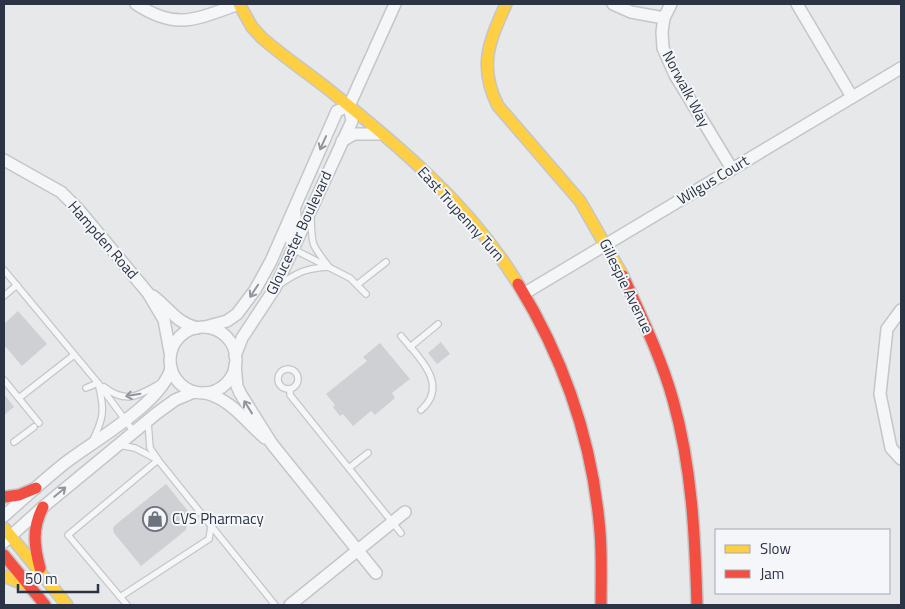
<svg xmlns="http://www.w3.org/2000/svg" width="905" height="609" viewBox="0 0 905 609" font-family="'Titillium Web',sans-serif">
  <rect width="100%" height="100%" fill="#e6e8ea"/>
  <g fill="#ced0d3">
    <path d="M18 311 47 344 22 366 4 345V324Z"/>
    <path d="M441 342 450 354 437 364 428 353Z"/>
    <path d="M380 343 410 379 392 393 395 398 375 415 371 411 353 426 343 414 340 416 333 407 335 405 326 394 367 361 363 357Z"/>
    <path d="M4 394 14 407 4 415Z"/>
    <path d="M166 484 188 511 186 530 141 566 114 533 113 529 114 526Z"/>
  </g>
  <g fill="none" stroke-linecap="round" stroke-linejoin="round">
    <defs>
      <g id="lane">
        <path d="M297 207 298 218 288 240 293 249 350 278 366 294"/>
        <path d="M4 270 98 383 134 432"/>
        <path d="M358 284 386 262"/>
        <path d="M279 285C298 272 306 268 329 267 311 243 312 247 311 217"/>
        <path d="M4 296 17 285"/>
        <path d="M401 336C418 356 450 385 421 410"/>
        <path d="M410 347 438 324"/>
        <circle cx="288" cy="379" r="10"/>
        <path d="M4 380 39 423"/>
        <path d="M104 387C126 404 138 396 159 384"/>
        <path d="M86 388 98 383"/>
        <path d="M290 389V395L401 533"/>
        <path d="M19 398 74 355"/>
        <path d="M148 422 150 448 157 458"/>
        <path d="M93 440C103 419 105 411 99 387"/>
        <path d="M14 442 34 427"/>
        <path d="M119 445 135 448 158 460"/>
        <path d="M349 468 368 453"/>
        <path d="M120 597 209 539 211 527"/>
        <path d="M127 605 68 535 158 460 275 605"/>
      </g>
      <g id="street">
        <path d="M136 4C177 31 196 19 239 4"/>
        <path d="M613 4 631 12 664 18"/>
        <path d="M671 4 664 18 662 32 663 48 675 75 732 169"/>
        <path d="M797 4 852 97"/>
        <path d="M342 141 354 134H381"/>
        <path d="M4 160 61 192 79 210 148 293 164 320 170 352"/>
        <path d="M525 293 901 68"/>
        <path d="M153 296C171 310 174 321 197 328"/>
        <path d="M901 310 887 329 880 394 891 448 901 459"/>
        <path d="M205 327 227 321 237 314 255 290 271 261 337 111 349 106"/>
        <circle cx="203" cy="360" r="33"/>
        <path d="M235 356 242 338 275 288 352 121 349 106 395 4"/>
        <path d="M235 365 237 386 240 393 272 444 376 573"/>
        <path d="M205 393C231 399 246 422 265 438"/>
        <path d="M4 516C24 498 44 480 65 463 95 440 159 405 171 369"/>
        <path d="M4 542 43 507 157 413 175 400 194 392"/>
        <path d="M290 605 405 512"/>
      </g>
      <g id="slow">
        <path d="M239 4 252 27 262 38C283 56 306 72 328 89 398 145 471 206 518 284"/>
        <path d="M506 4C489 42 478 66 498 106L580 201 623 276"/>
        <path d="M4 528 67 605"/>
        <path d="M4 576 28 586"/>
      </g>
      <g id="jam">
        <path d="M623 276C641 316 661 357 673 400 692 467 695 536 697 605"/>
        <path d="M518 284C564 359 593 444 600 532 602 556 601 581 601 605"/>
        <path d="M4 497 19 495 36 488"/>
        <path d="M4 555 45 605"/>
        <path d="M40 568C34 546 32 528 43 507"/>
      </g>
    </defs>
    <use href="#lane" stroke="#c4c6c8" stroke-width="8"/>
    <use href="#street" stroke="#c4c6c8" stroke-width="14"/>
    <use href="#slow" stroke="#c4c6c8" stroke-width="14"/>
    <use href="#jam" stroke="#c4c6c8" stroke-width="14"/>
    <use href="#lane" stroke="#f5f6f7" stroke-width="5.5"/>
    <use href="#street" stroke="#f5f6f7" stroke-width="11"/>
    <use href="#slow" stroke="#ffcf43" stroke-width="11"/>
    <use href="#jam" stroke="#f24e42" stroke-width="11"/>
  </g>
  <defs><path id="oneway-shaft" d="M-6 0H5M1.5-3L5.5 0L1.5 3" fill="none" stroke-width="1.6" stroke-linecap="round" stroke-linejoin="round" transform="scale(1.25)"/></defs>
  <g stroke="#90959e">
    <use href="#oneway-shaft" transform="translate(323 143) rotate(114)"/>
    <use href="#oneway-shaft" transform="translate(254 291) rotate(123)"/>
    <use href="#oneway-shaft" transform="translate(133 395) rotate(170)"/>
    <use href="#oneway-shaft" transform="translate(248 407) rotate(-122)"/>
    <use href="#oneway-shaft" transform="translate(60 492) rotate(-40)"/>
  </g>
  <defs>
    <symbol id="shop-ring" viewBox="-11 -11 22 22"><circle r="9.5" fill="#f4f6f9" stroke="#6c737f" stroke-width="1.5"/><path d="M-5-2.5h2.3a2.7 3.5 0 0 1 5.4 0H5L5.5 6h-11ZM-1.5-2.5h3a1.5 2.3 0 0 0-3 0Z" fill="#6c737f"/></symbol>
  </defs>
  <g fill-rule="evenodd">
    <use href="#shop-ring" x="141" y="505" width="28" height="28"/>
  </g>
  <g text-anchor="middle" stroke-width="4" stroke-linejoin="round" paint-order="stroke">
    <g font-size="15" fill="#2b3445" stroke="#f4f6f9">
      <text transform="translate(686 89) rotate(62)" y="5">Norwalk Way</text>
      <text transform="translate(713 180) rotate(-31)" y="5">Wilgus Court</text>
      <text transform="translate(461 214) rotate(48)" y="5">East Trupenny Turn</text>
      <text transform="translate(299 233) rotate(-65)" y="5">Gloucester Boulevard</text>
      <text transform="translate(103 240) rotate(49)" y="5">Hampden Road</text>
      <text transform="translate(626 286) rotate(64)" y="5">Gillespie Avenue</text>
    </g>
    <g font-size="15" fill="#2b3445" stroke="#f4f6f9" text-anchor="start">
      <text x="172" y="524">CVS Pharmacy</text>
    </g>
  </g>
  <rect width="905" height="609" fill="none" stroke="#2b3445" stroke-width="10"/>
  <rect x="715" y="529" width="175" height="65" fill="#f4f6f9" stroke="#a4a8b1"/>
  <rect x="725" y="545" width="25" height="8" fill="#ffcf43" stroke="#a4a8b1"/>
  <text x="760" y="554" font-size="15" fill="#2b3445">Slow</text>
  <rect x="725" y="570" width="25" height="8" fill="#f24e42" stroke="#a4a8b1"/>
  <text x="760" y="579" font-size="15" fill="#2b3445">Jam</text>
  <path d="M18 584v8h80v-8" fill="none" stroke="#2b3445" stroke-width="2.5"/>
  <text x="25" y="584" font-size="15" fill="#2b3445" stroke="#f4f6f9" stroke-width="4" paint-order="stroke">50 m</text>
</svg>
